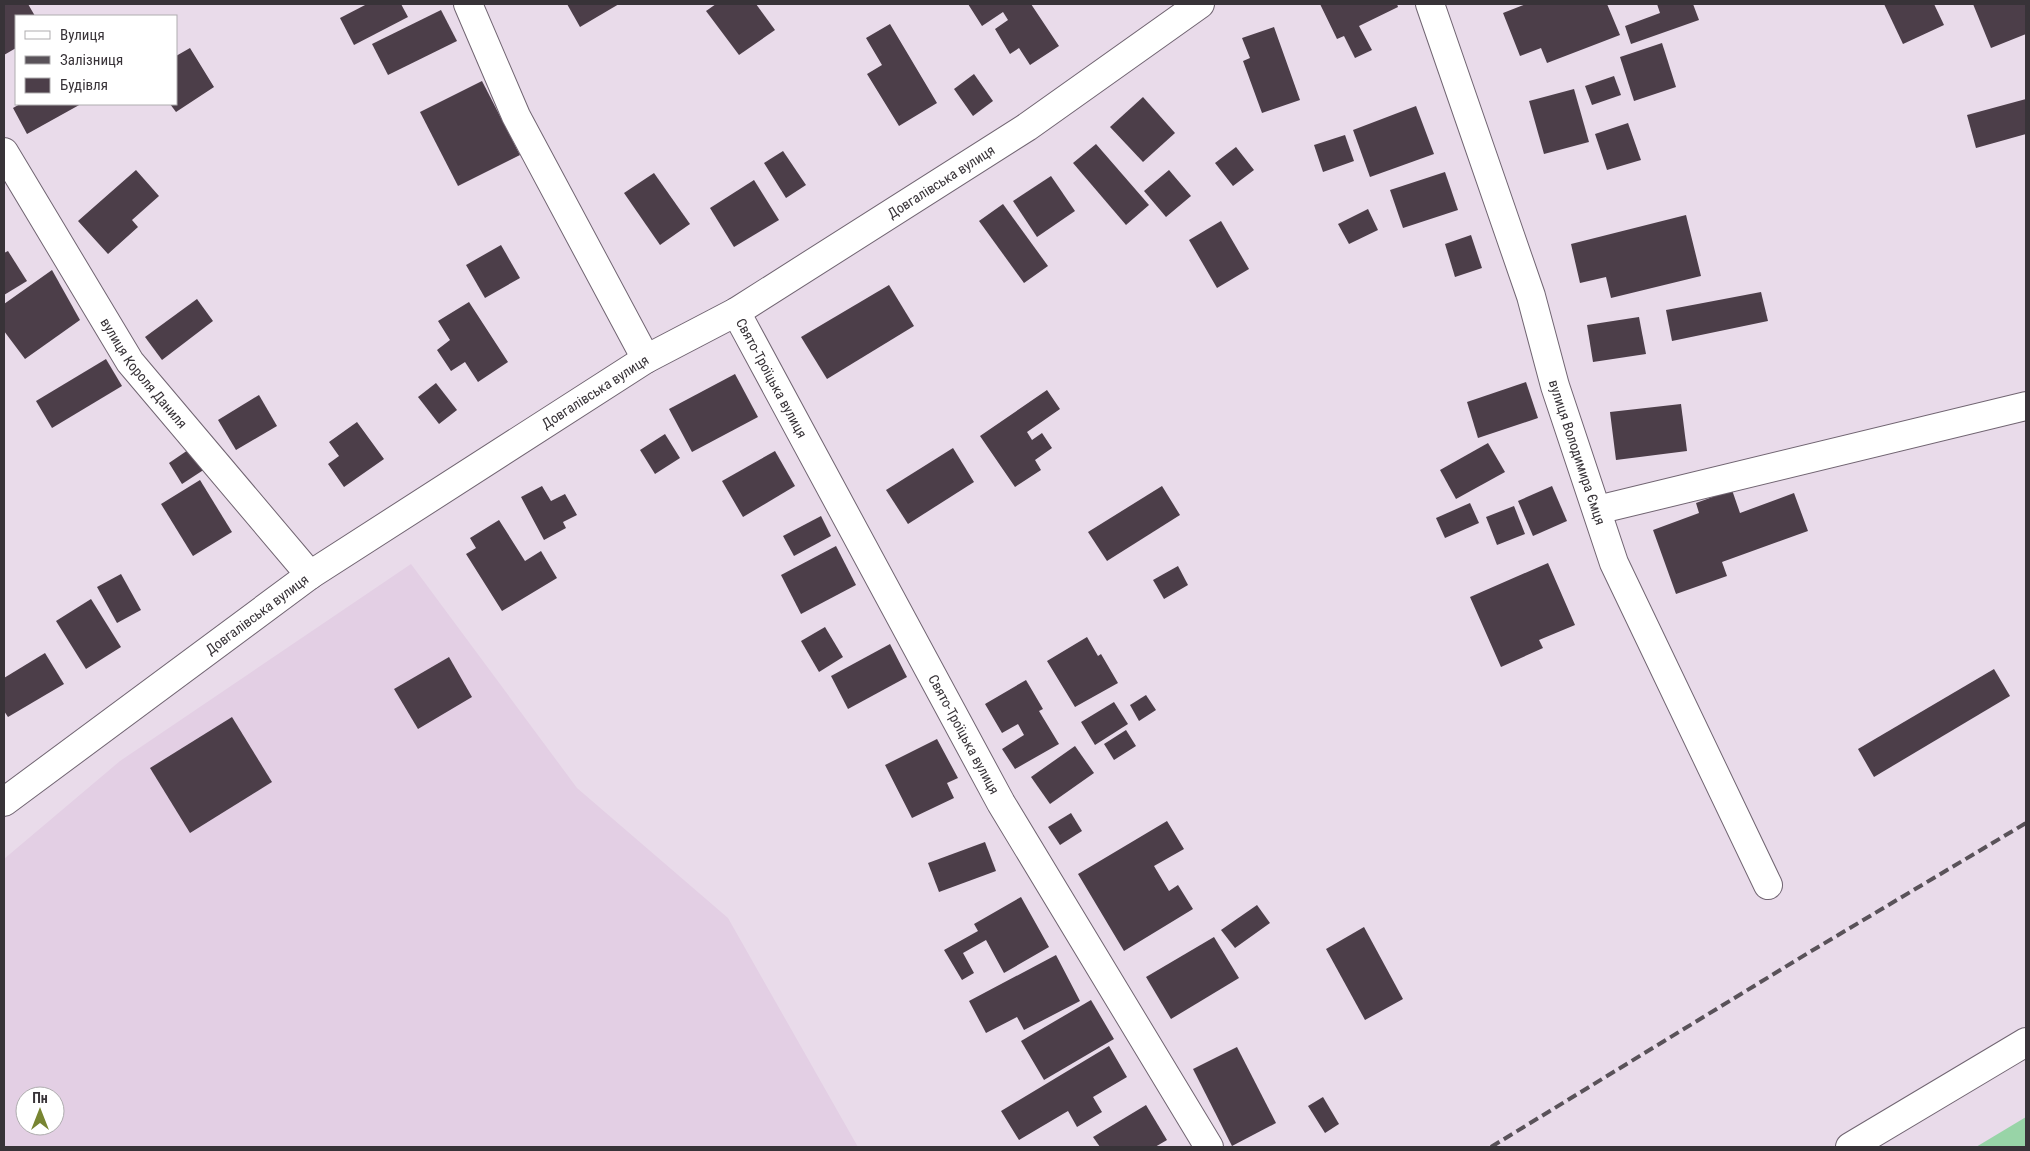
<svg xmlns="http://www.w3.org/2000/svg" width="2030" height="1151" viewBox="0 0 2030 1151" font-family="'Roboto Condensed',sans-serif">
  <rect width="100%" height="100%" fill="#e9dbea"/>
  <path fill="#e3cfe4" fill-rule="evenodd" d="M411 564 577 788 728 918 858 1147H4V859L120 761ZM25 1096H55V1126H25Z"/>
  <path fill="#98d4a7" d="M2026 1117V1147H1976Z"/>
  <g fill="#4c3e49">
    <path d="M4 4H28L35 16H16V48L4 55Z"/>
    <path d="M367 4H401L408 17 354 45 340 18Z"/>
    <path d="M567 4H619L580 27Z"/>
    <path d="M716 4H756L775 30 739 55 706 11Z"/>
    <path d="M968 4H1031L1059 46 1030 65 1019 48 1010 54 995 29 1008 20 1003 12 982 26Z"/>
    <path d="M1320 4H1397L1398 7 1359 26 1372 50 1355 58 1344 36 1337 39Z"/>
    <path d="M1526 4H1607L1620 35 1547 63 1541 48 1520 56 1503 13Z"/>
    <path d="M1657 4H1693L1699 20 1631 44 1625 26 1660 13Z"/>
    <path d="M1884 4H1934L1944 25 1903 44Z"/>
    <path d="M1973 4H2026V34L1991 48Z"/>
    <path d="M441 10 457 41 388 75 372 44Z"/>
    <path d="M890 24 937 103 899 126 867 74 882 65 866 38Z"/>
    <path d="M1274 27 1300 100 1262 113 1243 61 1250 58 1242 38Z"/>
    <path d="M1662 43 1676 87 1634 101 1620 57Z"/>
    <path d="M190 48 214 87 176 112 170 104H176V56Z"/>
    <path d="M974 74 993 101 973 116 954 89Z"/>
    <path d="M1614 76 1621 95 1592 105 1585 86Z"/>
    <path d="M482 81 520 155 458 186 420 112Z"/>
    <path d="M1574 89 1589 142 1544 154 1529 101Z"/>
    <path d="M1143 97 1175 133 1143 162 1110 127Z"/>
    <path d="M2026 99V134L1976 148 1967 115Z"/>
    <path d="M20 104H81L27 134 13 108Z"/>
    <path d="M1416 106 1434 154 1370 177 1353 130Z"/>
    <path d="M1628 123 1641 160 1607 170 1595 134Z"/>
    <path d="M1345 135 1354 161 1323 172 1314 145Z"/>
    <path d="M1096 144 1149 205 1126 225 1073 163Z"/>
    <path d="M1236 147 1254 170 1233 186 1215 163Z"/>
    <path d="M783 151 806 185 786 198 764 163Z"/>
    <path d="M136 170 159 196 132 220 138 227 108 254 78 221Z"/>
    <path d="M1169 170 1191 196 1166 217 1144 191Z"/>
    <path d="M1445 172 1458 210 1403 228 1390 190Z"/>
    <path d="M654 173 690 224 660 245 624 193Z"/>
    <path d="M1051 176 1075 211 1037 237 1013 201Z"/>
    <path d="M754 180 779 220 734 247 710 208Z"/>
    <path d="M1003 204 1048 266 1024 283 979 221Z"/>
    <path d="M1368 209 1378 230 1349 244 1338 224Z"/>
    <path d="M1686 215 1701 276 1611 298 1606 277 1580 283 1571 244Z"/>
    <path d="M1221 221 1249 269 1217 288 1189 240Z"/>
    <path d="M1471 235 1482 268 1455 277 1445 244Z"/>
    <path d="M501 245 520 278 485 298 466 265Z"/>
    <path d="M8 251 27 281 4 295V253Z"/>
    <path d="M52 270 80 320 25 359 4 331V304Z"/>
    <path d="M889 285 914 326 827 379 801 337Z"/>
    <path d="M1761 292 1768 321 1672 341 1666 310Z"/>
    <path d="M197 299 213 321 162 360 145 337Z"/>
    <path d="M469 302 508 362 478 382 465 362 451 371 437 350 450 340 438 321Z"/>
    <path d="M1639 317 1646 354 1593 362 1587 325Z"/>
    <path d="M106 359 122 386 52 428 36 401Z"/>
    <path d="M735 374 758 417 692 452 669 409Z"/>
    <path d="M1526 382 1538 418 1478 438 1467 402Z"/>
    <path d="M436 383 457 410 439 424 418 397Z"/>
    <path d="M1047 390 1060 409 1027 432 1032 440 1042 433 1052 448 1035 460 1041 470 1015 487 980 436Z"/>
    <path d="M259 395 277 426 236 450 218 420Z"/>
    <path d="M1681 404 1687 451 1616 460 1610 412Z"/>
    <path d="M357 422 384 459 344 487 328 464 339 456 329 442Z"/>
    <path d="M665 434 680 458 655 474 640 450Z"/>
    <path d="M1488 443 1505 472 1456 499 1440 470Z"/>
    <path d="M191 448 205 469 182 484 169 463Z"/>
    <path d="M953 448 974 482 908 524 886 490Z"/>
    <path d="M775 451 795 486 743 517 722 481Z"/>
    <path d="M200 480 232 532 193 556 161 504Z"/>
    <path d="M542 486 551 501 565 494 577 515 563 522 566 528 544 540 521 497Z"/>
    <path d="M1162 486 1180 515 1107 561 1088 532Z"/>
    <path d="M1552 486 1567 521 1533 536 1518 501Z"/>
    <path d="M1732 490 1740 513 1794 493 1808 531 1722 562 1727 576 1676 594 1653 530 1699 513 1696 503Z"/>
    <path d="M1470 503 1479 523 1445 538 1436 518Z"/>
    <path d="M1514 506 1525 534 1497 545 1486 517Z"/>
    <path d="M821 516 831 536 794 556 783 536Z"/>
    <path d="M499 520 525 561 541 551 557 578 502 611 466 554 476 548 470 538Z"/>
    <path d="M836 546 856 585 801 614 781 575Z"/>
    <path d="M1548 563 1575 625 1539 640 1543 648 1501 667 1470 597Z"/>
    <path d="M1178 566 1188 585 1164 599 1153 580Z"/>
    <path d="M121 574 141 610 117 623 97 587Z"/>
    <path d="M91 599 121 647 86 669 56 621Z"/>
    <path d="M825 627 843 657 819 672 801 641Z"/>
    <path d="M1087 637 1098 656 1101 654 1118 683 1075 707 1047 661Z"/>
    <path d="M890 644 907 677 848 709 831 676Z"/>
    <path d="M45 653 64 684 8 717 4 711V678Z"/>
    <path d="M449 657 472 697 418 729 394 689Z"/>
    <path d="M1994 669 2010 696 1874 777 1858 749Z"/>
    <path d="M1026 680 1043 709 1039 711 1059 744 1015 769 1002 749 1024 735 1018 724 1002 733 985 704Z"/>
    <path d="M1146 695 1156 710 1139 721 1130 705Z"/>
    <path d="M1114 702 1128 724 1095 745 1081 722Z"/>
    <path d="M232 717 272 782 190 833 150 768Z"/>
    <path d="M1126 730 1136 746 1114 760 1104 744Z"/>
    <path d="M937 739 958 778 947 783 954 798 912 818 885 765Z"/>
    <path d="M1075 746 1094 773 1050 804 1031 777Z"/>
    <path d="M1071 813 1082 831 1060 845 1048 827Z"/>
    <path d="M1167 821 1184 849 1154 866 1169 891 1178 885 1193 909 1124 951 1078 874Z"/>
    <path d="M985 842 996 871 939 892 928 863Z"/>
    <path d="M1021 897 1049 947 1004 973 986 940 963 953 974 973 962 980 944 950 978 931 974 924Z"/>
    <path d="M1257 905 1270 923 1235 948 1221 930Z"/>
    <path d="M1364 927 1403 999 1365 1020 1326 949Z"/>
    <path d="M1214 937 1239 978 1171 1019 1146 977Z"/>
    <path d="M1056 955 1080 1001 1024 1030 1017 1017 986 1033 969 1001Z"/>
    <path d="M1091 1000 1114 1039 1044 1080 1021 1041Z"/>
    <path d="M1109 1046 1127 1077 1093 1097 1102 1112 1077 1127 1068 1111 1019 1140 1001 1111Z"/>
    <path d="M1237 1047 1276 1123 1232 1146 1193 1069Z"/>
    <path d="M1323 1097 1339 1124 1325 1133 1308 1106Z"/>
    <path d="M1146 1105 1167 1140 1155 1147H1100L1093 1137Z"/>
  </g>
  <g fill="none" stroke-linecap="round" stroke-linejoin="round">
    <defs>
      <g id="minor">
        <path d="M468 4 516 116 646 359"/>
        <path id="s1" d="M1430 4 1531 296 1555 386 1614 563 1768 885"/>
        <path id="s2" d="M4 152 130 362 310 575"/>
        <path id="s3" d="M736 312 1001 803 1209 1147"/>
        <path d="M1597 510 2026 406"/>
        <path id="s4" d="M4 802 310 575 646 359 736 312 1027 127 1200 4"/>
        <path d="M1850 1147 2026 1042"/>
      </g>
    </defs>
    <use href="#minor" stroke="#716572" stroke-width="30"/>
    <use href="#minor" stroke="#fff" stroke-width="28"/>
    <path stroke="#595259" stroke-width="4" stroke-dasharray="10 5" stroke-linecap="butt" d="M1491 1147 1808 953 2026 823"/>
  </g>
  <g text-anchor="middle" stroke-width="5" stroke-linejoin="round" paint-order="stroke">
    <g font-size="14" fill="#383338" stroke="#fff">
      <text dy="5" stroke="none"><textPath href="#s4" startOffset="1125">Довгалівська вулиця</textPath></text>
      <text dy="5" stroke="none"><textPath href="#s2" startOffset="262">вулиця Короля Даниля</textPath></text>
      <text dy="5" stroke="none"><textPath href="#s3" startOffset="75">Свято-Троїцька вулиця</textPath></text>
      <text dy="5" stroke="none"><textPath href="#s4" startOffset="720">Довгалівська вулиця</textPath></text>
      <text dy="5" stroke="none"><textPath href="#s1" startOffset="472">вулиця Володимира Ємця</textPath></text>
      <text dy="5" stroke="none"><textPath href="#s4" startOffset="315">Довгалівська вулиця</textPath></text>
      <text dy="5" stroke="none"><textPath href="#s3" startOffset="480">Свято-Троїцька вулиця</textPath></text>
    </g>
  </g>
  <rect width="2030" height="1151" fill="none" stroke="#383338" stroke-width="10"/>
  <rect x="15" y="15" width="162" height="90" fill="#ffffff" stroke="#afadaf"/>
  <rect x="25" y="31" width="25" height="8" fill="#ffffff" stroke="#afadaf"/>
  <text x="60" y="40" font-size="15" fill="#383338">Вулиця</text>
  <rect x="25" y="56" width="25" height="8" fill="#595259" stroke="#afadaf"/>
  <text x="60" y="65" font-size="15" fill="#383338">Залізниця</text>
  <rect x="25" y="78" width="25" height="15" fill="#4c3e49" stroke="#afadaf"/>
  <text x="60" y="90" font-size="15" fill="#383338">Будівля</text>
  <g transform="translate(40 1111)"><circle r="24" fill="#ffffff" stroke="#afadaf"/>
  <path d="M0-4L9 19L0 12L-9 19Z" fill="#788532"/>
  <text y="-8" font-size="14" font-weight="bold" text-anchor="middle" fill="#383338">Пн</text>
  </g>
</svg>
